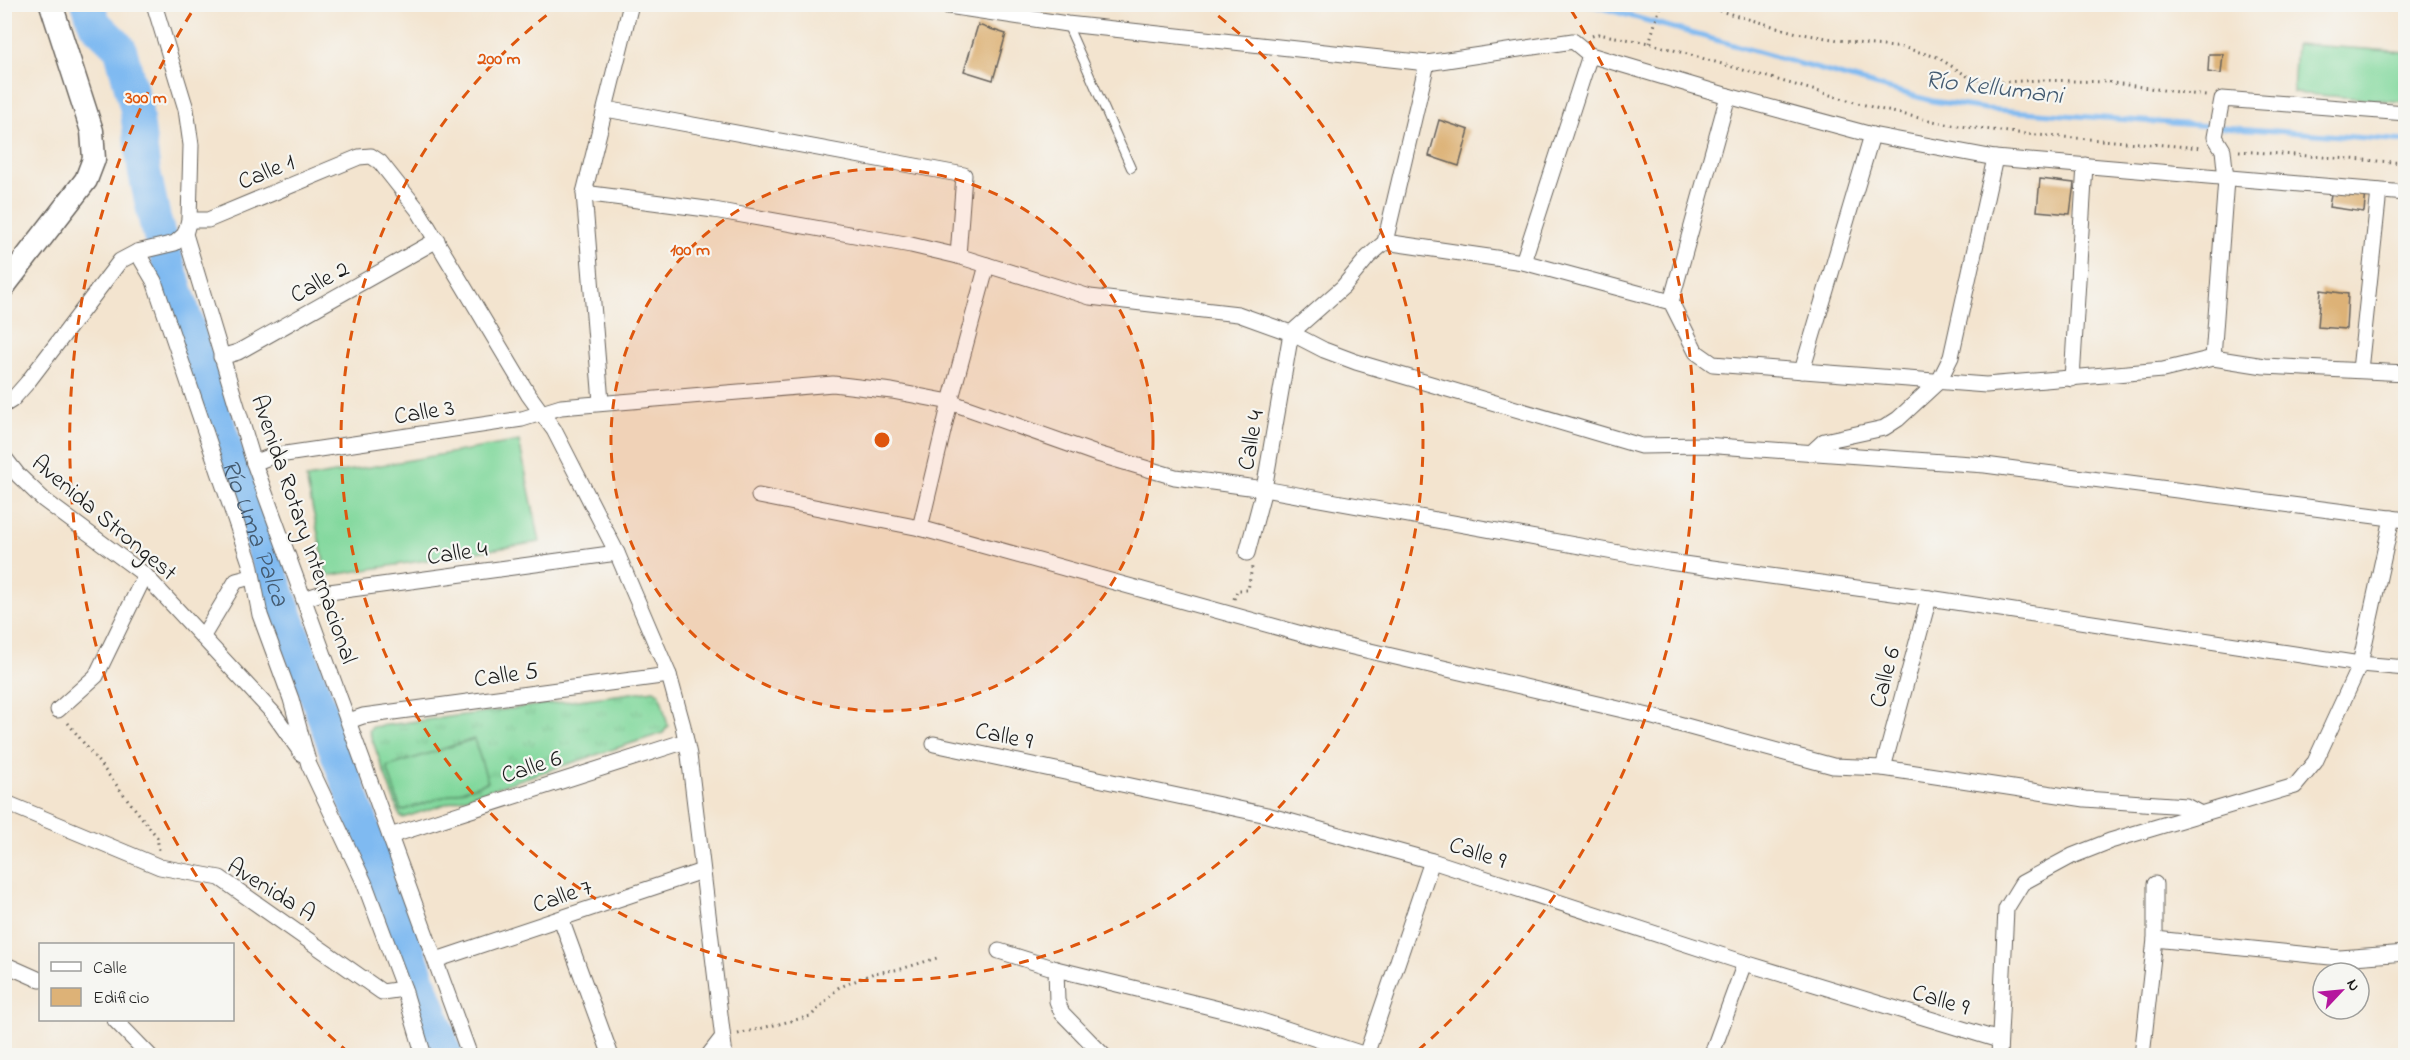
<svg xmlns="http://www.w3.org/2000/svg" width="2410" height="1060" viewBox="0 0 2410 1060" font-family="'Indie Flower',sans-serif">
  <defs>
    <pattern id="grass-tufts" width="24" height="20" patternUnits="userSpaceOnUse" patternTransform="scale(1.5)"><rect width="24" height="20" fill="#81d89c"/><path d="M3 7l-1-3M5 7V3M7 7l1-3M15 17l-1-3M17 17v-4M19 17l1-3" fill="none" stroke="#6fb986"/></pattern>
  </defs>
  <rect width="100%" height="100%" fill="#f6f6f2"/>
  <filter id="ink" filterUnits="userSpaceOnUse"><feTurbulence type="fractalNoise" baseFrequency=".0167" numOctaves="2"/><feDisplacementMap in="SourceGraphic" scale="12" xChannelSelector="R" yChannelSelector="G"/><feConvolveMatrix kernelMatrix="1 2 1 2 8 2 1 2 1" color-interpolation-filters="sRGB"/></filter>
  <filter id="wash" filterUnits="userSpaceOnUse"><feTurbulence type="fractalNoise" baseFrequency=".008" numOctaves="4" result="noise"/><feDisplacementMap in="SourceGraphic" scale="24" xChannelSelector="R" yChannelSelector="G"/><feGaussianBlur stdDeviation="1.35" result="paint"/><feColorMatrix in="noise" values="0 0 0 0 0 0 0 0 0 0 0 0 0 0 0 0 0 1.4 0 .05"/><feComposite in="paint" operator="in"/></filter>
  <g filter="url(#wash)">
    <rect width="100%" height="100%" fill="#f3e4cf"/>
    <path fill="url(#grass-tufts)" stroke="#4e7a5c" stroke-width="1.5" d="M654 690 660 694 668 726 663 733 403 818 400 816 369 731 372 727Z"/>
    <g fill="#81d89c" stroke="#4e7a5c" stroke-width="1.5">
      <path d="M2296 44 2405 52V102L2293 93Z"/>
      <path d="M519 441 540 542 327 576 306 478Z"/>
      <path d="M474 739 488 782 401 811 387 767Z"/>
    </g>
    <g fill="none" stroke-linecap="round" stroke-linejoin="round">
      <path stroke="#7fbaf1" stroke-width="5" d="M1588 4 1932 101 1986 109 2406 141"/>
      <path stroke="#7fbaf1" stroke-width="33" id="s1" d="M88 4 95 24 120 48 136 108 144 170 155 221 230 460 447 1056"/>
    </g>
    <g id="blocks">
      <g fill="#ddb277">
        <path d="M978 25 1006 34 993 80 964 71Z"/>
        <path d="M2209 54H2223L2221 74 2208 72Z"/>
        <path d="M1439 120 1469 130 1459 166 1429 156Z"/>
        <path d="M2040 179 2074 183 2070 214 2037 211Z"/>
        <path d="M2332 188 2366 191 2364 212 2329 207Z"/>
        <path d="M2321 290 2348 294 2346 329 2318 327Z"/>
      </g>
    </g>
  </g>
  <g filter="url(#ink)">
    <use href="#blocks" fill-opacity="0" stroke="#67625b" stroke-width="1.5"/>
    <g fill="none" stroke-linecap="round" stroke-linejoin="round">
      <defs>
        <path id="lane" d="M1067 24 1131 168"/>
        <g id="street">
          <path d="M154 4 186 109 191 145 189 220 185 234 254 463 470 1056"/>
          <path d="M935 4 1067 24 1427 63 1573 41 1590 55 1728 96 1872 135 1995 158 2406 193"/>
          <path d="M606 109 964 175 958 256"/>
          <path d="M584 193 714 210 911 245 958 256 1090 297 1238 314 1291 333 1324 350 1356 362 1641 446 1704 445 1985 465 2406 520"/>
          <path d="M189 220H208L359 157 371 156 380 162 418 210 528 394 554 430 617 553 669 675 683 726 689 755 725 1056"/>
          <path d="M1385 242 1523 262 1671 302 1696 352 1713 364 1986 385 2163 370 2213 358 2264 366 2406 373"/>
          <path d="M137 252 154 281 250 563 260 615 291 699 309 765 364 882 404 989 424 1056"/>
          <path d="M1523 262 1590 55"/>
          <path d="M1671 302 1728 96"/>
          <path d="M221 357 238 352 437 240"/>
          <path d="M2213 358 2226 179 2223 150 2215 137 2222 99 2406 113"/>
          <path d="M2360 370 2379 191"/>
          <path d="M1802 371 1872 135"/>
          <path d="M2072 379 2085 165"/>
          <path d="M601 402 584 193 631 4"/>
          <path d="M4 405 12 400 27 383 120 261 137 252 175 243 185 234"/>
          <path d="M1811 453 1824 441 1884 428 1898 419 1939 381 1951 357 1995 158"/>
          <path d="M4 457 18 475 44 500 145 575 273 713 302 754"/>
          <path d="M254 463 272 456 522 419 561 407 833 384 892 391 950 402 1094 453 1175 477 1264 489 1669 562 1929 598 2360 664 2406 668"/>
          <path d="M759 496 920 528 1323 640 1653 717 1833 766 1883 768 2085 799 2186 806 2201 814"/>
          <path d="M920 528 950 402 987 265"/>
          <path d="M1247 553 1264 489 1291 333 1343 287 1368 257 1385 242 1427 63"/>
          <path d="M304 599 322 593 617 553"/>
          <path d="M203 636 236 581 251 577"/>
          <path d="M58 710 96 676 145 575"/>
          <path d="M349 721 363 716 669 675"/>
          <path d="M934 744 1267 815 1432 861 1745 963 1999 1040"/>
          <path d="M1883 768 1929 598"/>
          <path d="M4 802 160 867 220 878 382 992 404 989"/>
          <path d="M390 836 686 741"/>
          <path d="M561 919 611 1056"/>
          <path d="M2155 939 2340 958 2406 953"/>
          <path d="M999 951 1056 969 1243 1015 1369 1056"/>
          <path d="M436 960 702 871"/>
          <path d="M4 964 40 980"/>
          <path d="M1056 969 1057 1001 1062 1013 1104 1056"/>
          <path d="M115 1020 150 1056"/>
          <path d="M1366 1055 1432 861"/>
          <path d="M708 1056 722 1038"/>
          <path d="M1711 1056 1745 963"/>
          <path d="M1999 1056 2006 909 2022 883 2072 856 2110 841 2295 786 2315 762 2360 664 2392 518"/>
          <path d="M2142 1056 2155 939V884"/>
        </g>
        <path id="secondary" d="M4 286 86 180 94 159 92 131 51 4"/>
      </defs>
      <use href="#lane" stroke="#67625b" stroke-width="10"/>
      <use href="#street" stroke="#67625b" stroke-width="17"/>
      <use href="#secondary" stroke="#67625b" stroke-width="25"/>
      <g stroke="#67625b" stroke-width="3" stroke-dasharray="1.5 4.5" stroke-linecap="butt">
        <path d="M1696 4 1797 33 1863 44 1905 48 1937 57 1972 79 2002 82 2043 80 2106 82 2206 96"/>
        <path d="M1592 36 1598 34 1649 43 1879 109 1951 125 2025 134 2202 148"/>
        <path d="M1649 43 1661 4"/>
        <path d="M2239 151 2406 163"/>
        <path d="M1234 599 1237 590H1248L1252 567"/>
        <path d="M68 723 157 837 159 850"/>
        <path d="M738 1034 811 1016 838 988 874 973 901 969 937 958"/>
      </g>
      <use href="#lane" stroke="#fff" stroke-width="8"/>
      <use href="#street" stroke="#fff" stroke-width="15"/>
      <use href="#secondary" stroke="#fff" stroke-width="22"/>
    </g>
  </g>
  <circle cx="882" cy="440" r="271" fill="#de560d" fill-opacity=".12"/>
  <g fill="none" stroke="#de560d" stroke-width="3" stroke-dasharray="10 8">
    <circle cx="882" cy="440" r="271"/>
    <path d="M1204 5A541 541 0 1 1 560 5"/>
    <path d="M349 1053A812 812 0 0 1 193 10M1571 10A812 812 0 0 1 1415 1053"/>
  </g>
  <g text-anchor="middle" stroke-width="4.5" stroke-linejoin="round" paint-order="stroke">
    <g font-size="24" fill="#1c1c1c" stroke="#f6f6f2">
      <text transform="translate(266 171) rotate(-22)" y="8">Calle 1</text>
      <text transform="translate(319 281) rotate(-29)" y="8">Calle 2</text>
      <text transform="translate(424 411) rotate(-9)" y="8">Calle 3</text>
      <text transform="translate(1250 440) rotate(-80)" y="8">Calle 4</text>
      <text transform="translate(105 517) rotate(40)" y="8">Avenida Strongest</text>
      <text transform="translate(305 529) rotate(71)" y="8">Avenida Rotary Internacional</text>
      <text transform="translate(457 552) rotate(-8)" y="8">Calle 4</text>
      <text transform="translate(506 674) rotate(-8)" y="8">Calle 5</text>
      <text transform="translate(1884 677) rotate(-75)" y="8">Calle 6</text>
      <text transform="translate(1004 735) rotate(12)" y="8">Calle 9</text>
      <text transform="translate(531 766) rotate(-18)" y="8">Calle 6</text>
      <text transform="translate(1478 852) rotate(18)" y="8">Calle 9</text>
      <text transform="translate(272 889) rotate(32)" y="8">Avenida A</text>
      <text transform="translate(562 895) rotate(-19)" y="8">Calle 7</text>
      <text transform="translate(1941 999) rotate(17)" y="8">Calle 9</text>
    </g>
    <g font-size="26" font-style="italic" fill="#445b71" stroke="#f6f6f2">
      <text transform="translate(1994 86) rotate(7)" y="9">Río Kellumani</text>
      <text dy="9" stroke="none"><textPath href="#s1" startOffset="560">Río Uma Palca</textPath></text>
    </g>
  </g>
  <circle cx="882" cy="440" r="9" fill="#de560d" stroke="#f6f6f2" stroke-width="3"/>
  <g font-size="18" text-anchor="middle" font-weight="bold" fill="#de560d" stroke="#f6f6f2" stroke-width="4.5" stroke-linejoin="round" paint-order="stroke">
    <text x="499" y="64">200 m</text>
    <text x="146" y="103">300 m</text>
    <text x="690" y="255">100 m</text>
  </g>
  <rect width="2410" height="1060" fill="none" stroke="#f6f6f2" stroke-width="24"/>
  <rect x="39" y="943" width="195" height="78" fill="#f6f6f2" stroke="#9f9f9c" stroke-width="1.5"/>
  <rect x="51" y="962" width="30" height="9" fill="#ffffff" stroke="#9f9f9c" stroke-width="1.5"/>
  <text x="93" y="973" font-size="18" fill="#1c1c1c">Calle</text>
  <rect x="51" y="988" width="30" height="18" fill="#ddb277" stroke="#9f9f9c" stroke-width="1.5"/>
  <text x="93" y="1003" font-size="18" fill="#1c1c1c">Edificio</text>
  <g transform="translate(2341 991) rotate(64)"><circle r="28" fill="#f6f6f2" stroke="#9f9f9c" stroke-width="1.5"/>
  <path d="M0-4.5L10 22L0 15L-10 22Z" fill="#b5179e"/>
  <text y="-9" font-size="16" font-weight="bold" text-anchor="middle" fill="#1c1c1c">N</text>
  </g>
</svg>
